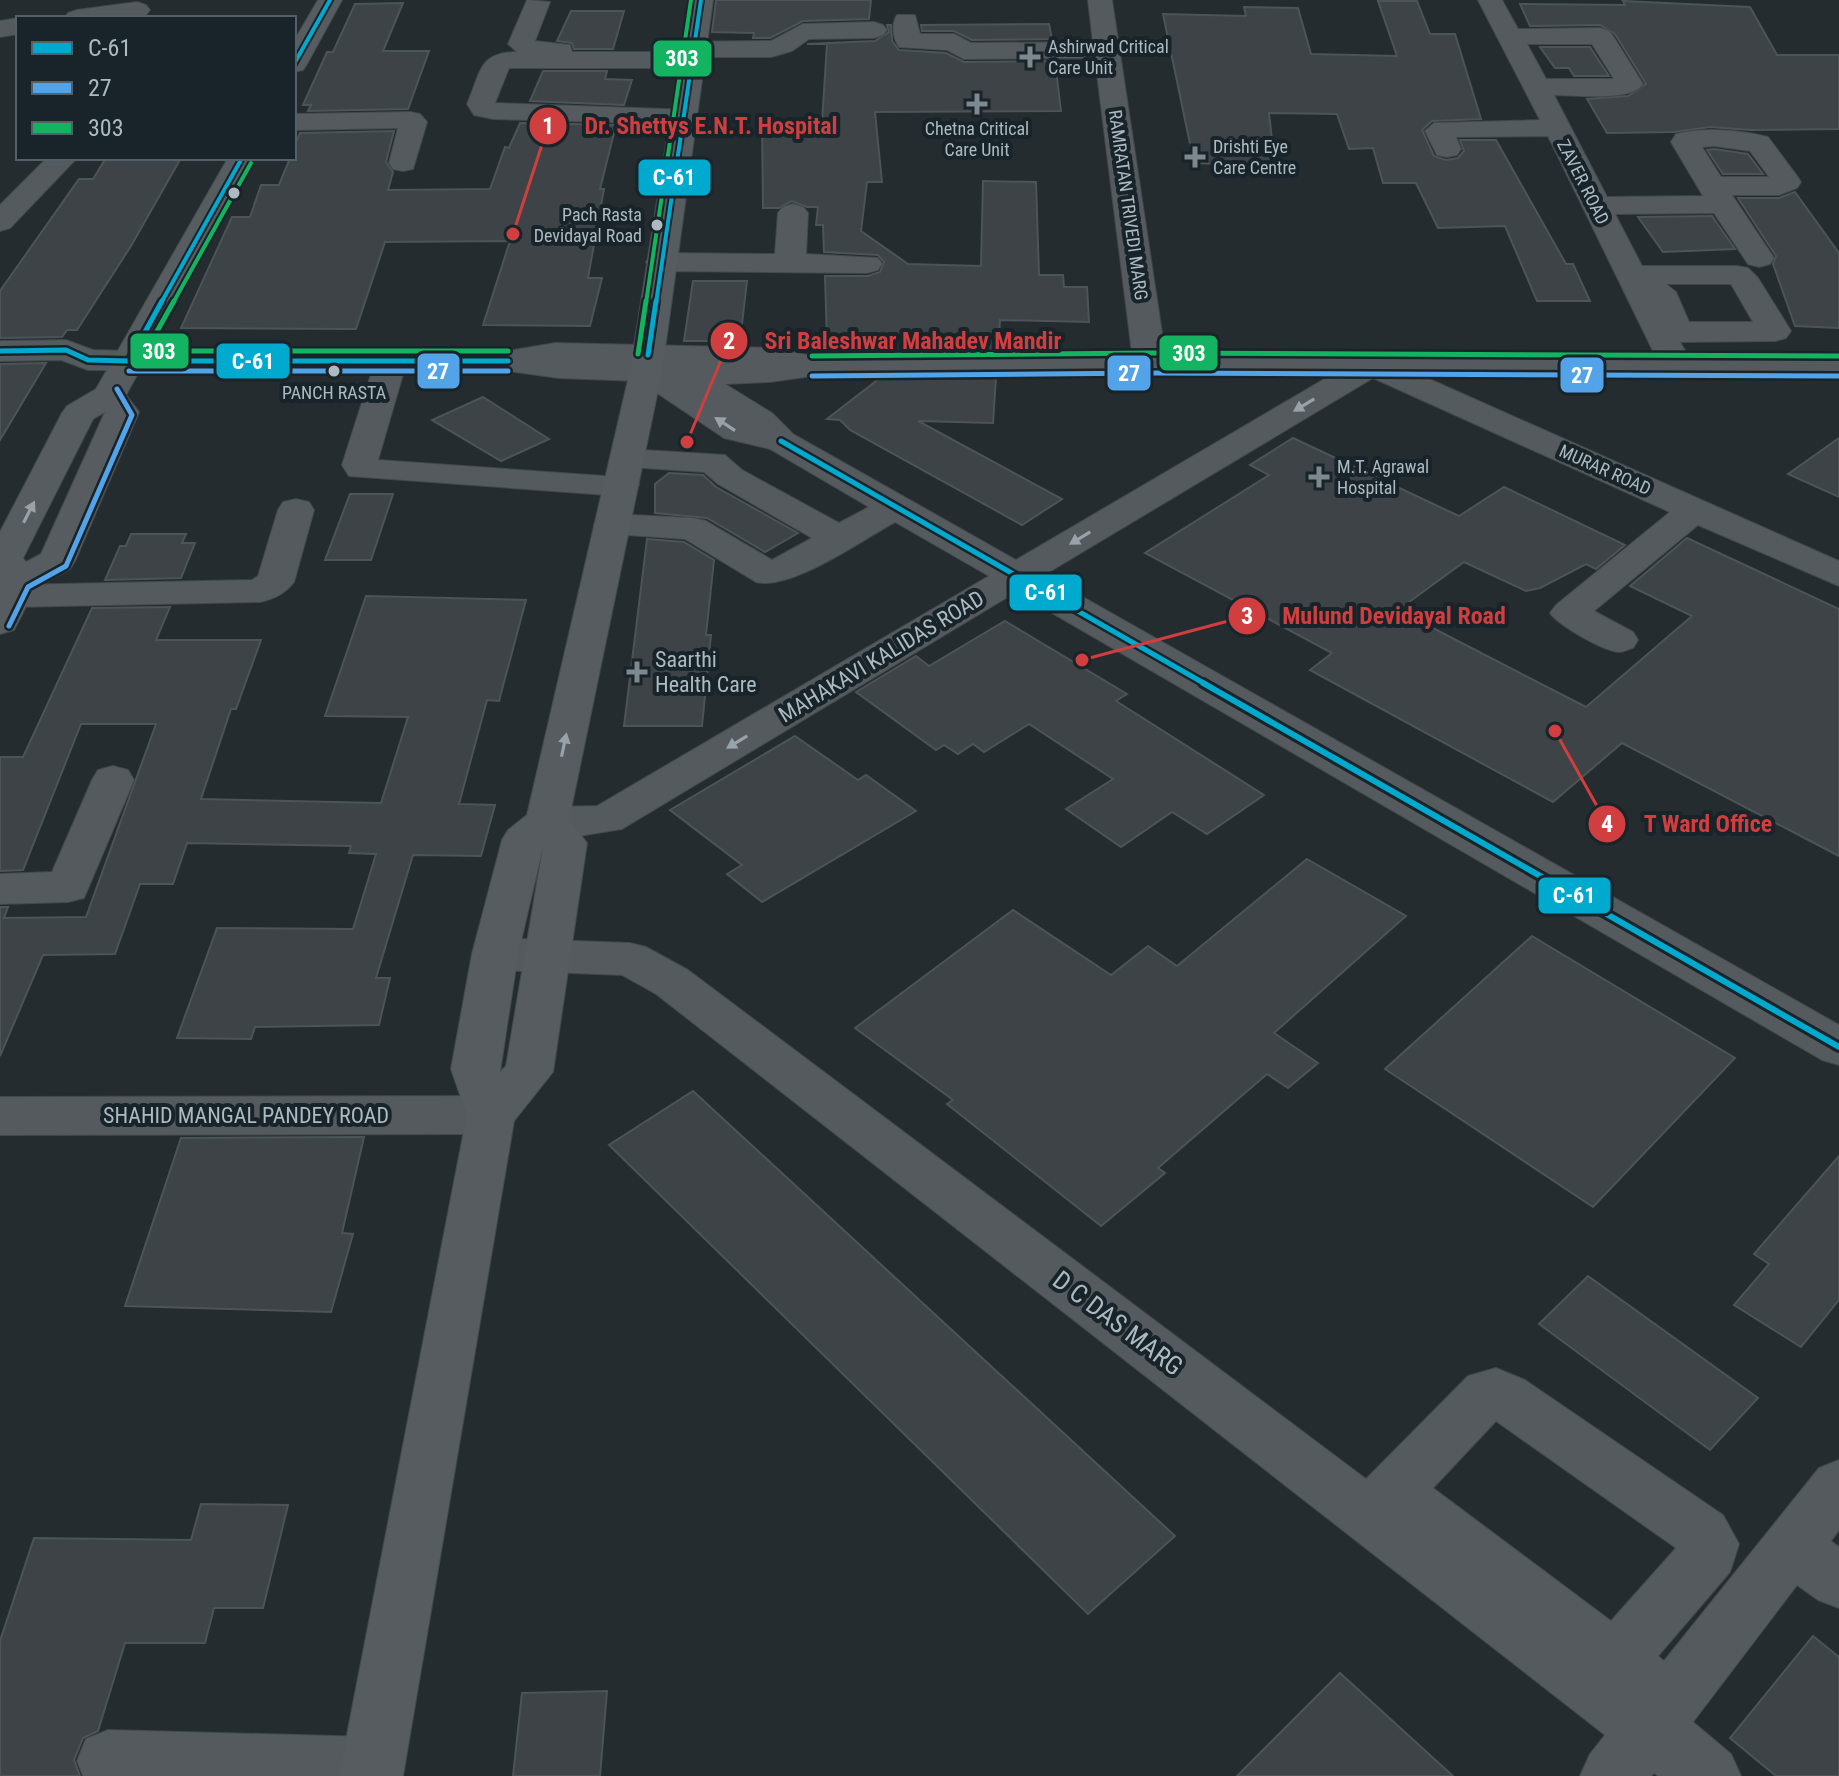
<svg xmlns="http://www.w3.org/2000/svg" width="1839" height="1776" viewBox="0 0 1839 1776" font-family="'Roboto Condensed',sans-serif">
  <rect width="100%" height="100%" fill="#252c2f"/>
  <g fill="#3d4346" stroke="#4c5458" stroke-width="2">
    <path d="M716 0H871L869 19 803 21 770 38H753L754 33 712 32Z"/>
    <path d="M1378 1H1417L1430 34H1455L1481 119 1432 121 1422 130 1434 156 1446 160 1458 158 1464 151 1460 140H1496L1566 264H1573L1590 301H1537L1505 226 1438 228 1416 183H1383L1373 148 1349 149 1337 114 1269 113 1275 166 1194 163 1163 14 1246 16 1244 7 1298 8 1311 54 1397 56Z"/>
    <path d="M1623 1 1750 7 1777 55H1839V129L1751 130 1710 127 1674 132 1607 133 1587 99 1628 96 1646 84 1615 34 1600 25 1530 26 1520 4 1625 5Z"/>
    <path d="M403 3 383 51H429L408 109 308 111 311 105H303L327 52H333L355 4Z"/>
    <path d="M571 11H624L613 49H574L572 43 557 41Z"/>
    <path d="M1049 24 1052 39 972 40 954 31H922L921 25Z"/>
    <path d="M887 25H891L892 41 899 50 946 53 964 62 1055 61 1061 111 875 112 882 182H867L861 231 908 264 981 266 983 181 1036 182 1039 275H1063L1064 287H1087L1089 322 1000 320 998 351 913 352 927 341H827L825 276H868L880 272 884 262 878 255 824 252 823 225H816L818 207H807L792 201 779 208H763L762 123 822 122 827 44H807L875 41 889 32Z"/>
    <path d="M1540 47H1590L1609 76H1574L1569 68H1555Z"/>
    <path d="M543 71H607L605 79 632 80 624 105 530 101Z"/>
    <path d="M520 123 616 125 600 189H604L588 278H602L590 326 483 325 510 241 385 242 356 329 181 328 232 217H250L261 185H279L290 158H294V147L300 133 394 131 386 162 393 172 388 190 490 189 505 147 509 148Z"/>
    <path d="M1714 149 1748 154 1763 174H1723L1707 150Z"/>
    <path d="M106 158H181L131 246 77 330H67L62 337 0 338V291L79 179H93Z"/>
    <path d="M1795 192 1839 253V328L1795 326 1773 264 1776 256 1738 198H1779Z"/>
    <path d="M1712 216 1735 249 1663 252 1638 217Z"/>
    <path d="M693 281H747L740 341H684Z"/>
    <path d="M46 363 0 440V364Z"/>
    <path d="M996 377 993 423 918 421 1062 499 1022 525 850 430 840 420 827 419 880 378Z"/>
    <path d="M483 397 549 439 501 461 432 420Z"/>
    <path d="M1293 438 1459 516 1504 487 1625 545 1596 569 1586 564 1540 588 1526 591 1464 562 1398 610 1586 707 1692 616 1630 586 1687 538 1839 609V856L1622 743 1553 802 1310 670 1332 653 1145 553 1269 475 1250 465Z"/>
    <path d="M1839 438V497L1788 474Z"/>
    <path d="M669 473 703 475 716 487 798 533 765 552 707 518 655 513V484Z"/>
    <path d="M350 494H393L371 560H325Z"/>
    <path d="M131 534H186L182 543H195L181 578 105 580 120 546H126Z"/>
    <path d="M647 539 684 542 714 560 706 635H711L702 726H624Z"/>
    <path d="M366 596 526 600 499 701 487 700 459 804 495 805 481 856 413 855 376 978H390L379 1025 255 1027 251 1039 177 1038 217 928 353 929 376 854 349 853 351 846 187 843 173 884H140L115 954 43 955 0 1056V907H8L4 918 86 917 156 724H81L23 870 0 871V757H23L92 608 170 607 156 640H261L236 709H231L201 799 381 803 408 717 325 716Z"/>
    <path d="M1005 621 1127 694 1116 701 1264 795 1207 834 1172 812 1121 847 1066 809 1113 779 1029 724 984 752 973 744 958 754 944 745 936 750 856 692 916 656 929 666Z"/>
    <path d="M795 736 858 780 866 775 916 811 762 902 727 874 742 865 670 810Z"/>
    <path d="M1307 859 1406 916 1274 1033 1318 1063 1288 1088 1267 1074 1158 1168 1165 1173 1101 1226 947 1104 953 1100 855 1028 1013 910 1111 975 1148 946 1177 966Z"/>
    <path d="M1532 936 1735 1058 1593 1207 1385 1069Z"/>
    <path d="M693 1091 1175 1536 1088 1614 609 1145Z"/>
    <path d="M364 1137 342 1233 353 1234 331 1312 125 1306 181 1138Z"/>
    <path d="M1839 1156V1300L1801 1347 1734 1305 1769 1264 1754 1254Z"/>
    <path d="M1588 1276 1758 1398 1710 1450 1539 1324Z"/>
    <path d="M201 1504 288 1505 263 1608H214L205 1643H125L98 1731 83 1738 74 1760 80 1776H0V1641L34 1538 191 1540Z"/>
    <path d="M1813 1636 1839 1657V1776H1776L1730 1738Z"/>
    <path d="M1340 1673 1453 1776H1237Z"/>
    <path d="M607 1691 600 1776H513L522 1693Z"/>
  </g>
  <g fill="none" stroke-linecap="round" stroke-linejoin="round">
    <defs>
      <g id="minor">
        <path d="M527 0 550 2 535 41 570 45 572 52H651L653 45 662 42 771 41 803 24 874 22 883 25 887 30 883 35 874 38 809 39 792 51 771 57H702L700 66 691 68H509L495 103 692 110 696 116 692 122 682 124 493 119 474 115 467 104C481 73 478 52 517 52L508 44Z"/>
        <path d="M1088 0H1112L1165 353 1655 355 1548 136 1456 137 1461 149 1457 155 1447 157 1437 155 1425 131 1434 123 1540 120 1478 0H1502L1518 29 1600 28 1609 31 1613 36 1643 84C1631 102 1576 95 1554 95L1607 197 1703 196 1671 142 1676 134C1703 127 1741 130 1768 137L1797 176 1801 182 1797 188 1779 195H1732L1774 258 1770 264 1759 267 1748 264 1714 213 1615 214 1642 266H1737L1748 268 1758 278 1791 331 1786 338 1775 341 1680 342 1688 356H1839V376L1418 374 1839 561V586L1698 525 1594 611 1633 632 1638 640 1633 648C1628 649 1624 652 1620 652 1604 652 1558 625 1550 613L1556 605 1670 512 1373 378 1044 575 1839 1025V1065L1822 1060 1016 592 622 829 573 837 532 831 526 821 532 811 547 807 597 806 989 576 895 522C862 540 791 591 756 582L685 539 599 533 594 525 599 517 612 514 693 518 706 521 772 560 812 538 718 484 704 472 615 466 610 459 615 452 627 449 725 455 742 470 839 523 869 507 770 449 724 438 639 381 559 378 508 371H404L378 460 633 478 639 485 633 492 621 496 349 476 342 465 372 371 88 370 61 360 0 361V341L66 340 93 350 129 351H508L555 343 772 348 812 356 1132 353 1095 58 964 59 947 50 899 47C893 39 891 23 897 15H915L920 34H954L971 43 1093 42ZM1527 44H1592L1614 79H1546ZM1714 146 1750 151 1769 177H1721L1702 147ZM1666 284H1731L1753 322H1689L1676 292ZM1150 373 1333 374 1016 560 793 434 772 413 725 384 770 382 812 376Z"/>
        <path d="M137 2 146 5 150 10 146 15 64 18 68 13 77 10Z"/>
        <path d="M18 18V34L0 37V21Z"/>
        <path d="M410 112 420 114 427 122 413 169 403 171 393 169 389 163 398 128 294 130V114Z"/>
        <path d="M47 158H77L10 228 0 231V205Z"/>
        <path d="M793 204 803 207 808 213 806 254 878 258 882 264 878 270 867 273 661 271 650 268 646 262 650 256 661 253 775 254 778 213 783 207Z"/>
        <path d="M296 499 309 502 314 510 294 582C285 594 274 599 260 602L12 607 0 604V588L12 585 252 580 258 576 278 510 283 502Z"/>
        <path d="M113 766 128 770 134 780 84 898 68 902 0 904V874L52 872 92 780 98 770Z"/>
        <path d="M495 938 630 943 646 947 688 970 1366 1479 1468 1376 1496 1368 1525 1380 1723 1515 1739 1544 1730 1572 1658 1656 1664 1661 1819 1468 1839 1460V1530L1831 1541 1839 1547V1608L1818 1600 1797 1585 1693 1722 1731 1754 1741 1776H1658L1654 1773 1651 1776H1580L1590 1754 1605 1735 656 994 622 975 495 970 479 966 472 954 479 942ZM1496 1421 1676 1548 1611 1621 1433 1488Z"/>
        <path d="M491 1096 508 1102 515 1115 508 1128 491 1134 0 1135V1097Z"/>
        <path d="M108 1730 372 1737 394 1746 404 1768 400 1776H83L77 1761 86 1739Z"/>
      </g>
      <g id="major">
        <path d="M318 0H342L307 64 303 70 294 72V41Z"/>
        <path d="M689 0H713L662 371 569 819 587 843 553 1072 514 1121 403 1776H339L467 1115 451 1069 472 954 502 840 508 830 527 815 630 371ZM543 847 506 1066 500 1072 518 954Z"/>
        <path d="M228 158H256L126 395 139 412 75 561 70 569 36 587 14 630 0 634V532L62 413 67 406 96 389ZM105 412 41 554 26 562 23 558 93 419Z"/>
      </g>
    </defs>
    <use href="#minor" stroke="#42484a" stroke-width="2"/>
    <use href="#major" stroke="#41494c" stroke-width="2"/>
    <use href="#minor" fill="#545a5e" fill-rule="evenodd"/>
    <use href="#major" fill="#565c60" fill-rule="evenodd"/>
    <defs>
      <g id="bus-1-far2">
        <path d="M294 64 330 0"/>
        <path d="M161 303 242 158"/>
        <path d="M656 303 701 0"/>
      </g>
      <g id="bus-1-far1">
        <path d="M0 351 66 350 88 360 129 361H508"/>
        <path d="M648 355 656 301"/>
        <path d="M129 361 162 301"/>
        <path d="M781 441 1207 685"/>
      </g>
      <path id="bus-1" d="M1203 683 1839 1047"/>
      <g id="bus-2">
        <path d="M129 371H508"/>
        <path d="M812 376 1150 373 1839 376"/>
        <path d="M9 626 28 587 66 566 132 415 117 389"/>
      </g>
      <g id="bus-3-far1">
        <path d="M173 303 251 163"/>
        <path d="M646 303 691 0"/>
      </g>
      <g id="bus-3">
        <path d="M174 301 146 351H508"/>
        <path d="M638 354 646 301"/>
        <path d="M812 356 1150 353 1839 356"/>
      </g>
    </defs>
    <use href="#bus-1-far2" stroke="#18242a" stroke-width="8"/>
    <use href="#bus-1-far1" stroke="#18242a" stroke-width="10"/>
    <use href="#bus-1" stroke="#18242a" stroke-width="12"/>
    <use href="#bus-2" stroke="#18242a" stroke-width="10"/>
    <use href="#bus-3-far1" stroke="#18242a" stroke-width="8"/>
    <use href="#bus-3" stroke="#18242a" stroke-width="10"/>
    <use href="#bus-1-far2" stroke="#00a9ce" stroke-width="4"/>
    <use href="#bus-1-far1" stroke="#00a9ce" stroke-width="5"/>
    <use href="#bus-1" stroke="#00a9ce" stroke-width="6"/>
    <use href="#bus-2" stroke="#53a3e8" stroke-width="5"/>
    <use href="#bus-3-far1" stroke="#13b361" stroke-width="4"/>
    <use href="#bus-3" stroke="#13b361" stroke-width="5"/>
  </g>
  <defs><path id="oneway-solid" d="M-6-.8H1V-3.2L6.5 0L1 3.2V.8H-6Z" transform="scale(2)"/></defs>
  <g fill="#97a2a9">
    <use href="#oneway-solid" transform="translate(1304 405) rotate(149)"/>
    <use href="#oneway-solid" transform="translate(725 424) rotate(-147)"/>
    <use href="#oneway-solid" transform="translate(1080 538) rotate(149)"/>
    <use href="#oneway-solid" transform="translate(737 742) rotate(149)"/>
  </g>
  <g fill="#97a2aa">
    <use href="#oneway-solid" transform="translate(29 512) rotate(-63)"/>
    <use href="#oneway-solid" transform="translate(564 745) rotate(-78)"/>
  </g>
  <g fill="#7d888f" stroke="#18242a" stroke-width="3">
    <path d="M1026 45h8v8h8v8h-8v8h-8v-8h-8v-8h8z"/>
    <path d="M973 92h8v8h8v8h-8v8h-8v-8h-8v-8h8z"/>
    <path d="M1191 145h8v8h8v8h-8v8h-8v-8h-8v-8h8z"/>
    <path d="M1315 465h8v8h8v8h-8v8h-8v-8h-8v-8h8z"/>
    <path d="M633 660h8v8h8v8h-8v8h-8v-8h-8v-8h8z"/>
  </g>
  <g fill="#adbac2" stroke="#18242a" stroke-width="3">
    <circle cx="234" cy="193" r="7"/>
    <circle cx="657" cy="225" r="7"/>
    <circle cx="334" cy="371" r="7"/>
  </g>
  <g text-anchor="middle" stroke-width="8" stroke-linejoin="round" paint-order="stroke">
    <g font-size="18" fill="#adbac2" stroke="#18242a" text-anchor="start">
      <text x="1048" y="53">Ashirwad Critical<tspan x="1048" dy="21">Care Unit</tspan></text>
      <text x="977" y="135" text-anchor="middle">Chetna Critical<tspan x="977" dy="21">Care Unit</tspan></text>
      <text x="1213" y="153">Drishti Eye<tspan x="1213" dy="21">Care Centre</tspan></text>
      <text x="1337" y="473">M.T. Agrawal<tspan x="1337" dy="21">Hospital</tspan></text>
    </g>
    <g font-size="18" fill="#adbac2" stroke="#18242a">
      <text transform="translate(1583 182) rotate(63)" y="6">ZAVER ROAD</text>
      <text transform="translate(1128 205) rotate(82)" y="6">RAMRATAN TRIVEDI MARG</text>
      <text transform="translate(1605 470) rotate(24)" y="6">MURAR ROAD</text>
    </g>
    <g font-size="18" fill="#adbac2" stroke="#18242a" text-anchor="end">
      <text x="642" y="221">Pach Rasta<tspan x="642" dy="21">Devidayal Road</tspan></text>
      <text x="334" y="399" text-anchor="middle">PANCH RASTA</text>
    </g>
    <g font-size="22" fill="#adbac2" stroke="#18242a">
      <text transform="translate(881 656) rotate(-31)" y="8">MAHAKAVI KALIDAS ROAD</text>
      <text x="246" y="1123">SHAHID MANGAL PANDEY ROAD</text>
    </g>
    <g font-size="22" fill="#adbac2" stroke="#18242a" text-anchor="start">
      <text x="655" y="667">Saarthi<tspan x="655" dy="25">Health Care</tspan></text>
    </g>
    <g font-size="26" fill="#adbac2" stroke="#18242a">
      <text transform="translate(1118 1323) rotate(37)" y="9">D C DAS MARG</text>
    </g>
  </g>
  <path fill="none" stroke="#d03e3f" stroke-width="3" d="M513 234L548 126M687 442L729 341M1082 660L1247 616M1555 731L1607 824"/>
  <g fill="#d03e3f" stroke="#18242a" stroke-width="3">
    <circle cx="513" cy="234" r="8"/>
    <circle cx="687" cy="442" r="8"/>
    <circle cx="1082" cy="660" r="8"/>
    <circle cx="1555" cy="731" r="8"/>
    <circle cx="548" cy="126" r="20"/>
    <circle cx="729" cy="341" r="20"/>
    <circle cx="1247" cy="616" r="20"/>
    <circle cx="1607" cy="824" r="20"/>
  </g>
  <g font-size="24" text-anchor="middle" font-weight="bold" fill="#fff">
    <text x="548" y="134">1</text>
    <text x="729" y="349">2</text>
    <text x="1247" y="624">3</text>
    <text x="1607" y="832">4</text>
  </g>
  <g font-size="24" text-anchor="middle" font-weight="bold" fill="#d03e3f" stroke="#18242a" stroke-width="8" stroke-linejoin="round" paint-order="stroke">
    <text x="711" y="134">Dr. Shettys E.N.T. Hospital</text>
    <text x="913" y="349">Sri Baleshwar Mahadev Mandir</text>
    <text x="1394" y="624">Mulund Devidayal Road</text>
    <text x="1708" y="832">T Ward Office</text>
  </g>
  <g stroke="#18242a" stroke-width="3">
    <rect x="652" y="39" width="61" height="39" rx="8" fill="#13b361"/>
    <rect x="637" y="158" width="75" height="39" rx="8" fill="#00a9ce"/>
    <rect x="129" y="332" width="61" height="38" rx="8" fill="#13b361"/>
    <rect x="1158" y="334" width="61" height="38" rx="8" fill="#13b361"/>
    <rect x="215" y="342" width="76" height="38" rx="8" fill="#00a9ce"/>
    <rect x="416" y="352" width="45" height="38" rx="8" fill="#53a3e8"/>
    <rect x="1106" y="354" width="46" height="38" rx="8" fill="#53a3e8"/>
    <rect x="1559" y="356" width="46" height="38" rx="8" fill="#53a3e8"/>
    <rect x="1008" y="573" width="75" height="39" rx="8" fill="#00a9ce"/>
    <rect x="1537" y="876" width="75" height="39" rx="8" fill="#00a9ce"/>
  </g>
  <g font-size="22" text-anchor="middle" font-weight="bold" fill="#fff">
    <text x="682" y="66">303</text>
    <text x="674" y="185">C-61</text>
    <text x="159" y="359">303</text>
    <text x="1189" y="361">303</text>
    <text x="253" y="369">C-61</text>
    <text x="438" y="379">27</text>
    <text x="1129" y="381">27</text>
    <text x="1582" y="383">27</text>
    <text x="1046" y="600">C-61</text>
    <text x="1574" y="903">C-61</text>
  </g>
  <rect x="16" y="16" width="280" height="144" fill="#18242a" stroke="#546067" stroke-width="2"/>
  <rect x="32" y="42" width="40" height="12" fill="#00a9ce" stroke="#546067" stroke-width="2"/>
  <text x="88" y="56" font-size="24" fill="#adbac2">C-61</text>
  <rect x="32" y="82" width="40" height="12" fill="#53a3e8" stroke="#546067" stroke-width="2"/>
  <text x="88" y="96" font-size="24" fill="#adbac2">27</text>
  <rect x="32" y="122" width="40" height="12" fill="#13b361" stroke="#546067" stroke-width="2"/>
  <text x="88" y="136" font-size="24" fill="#adbac2">303</text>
</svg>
